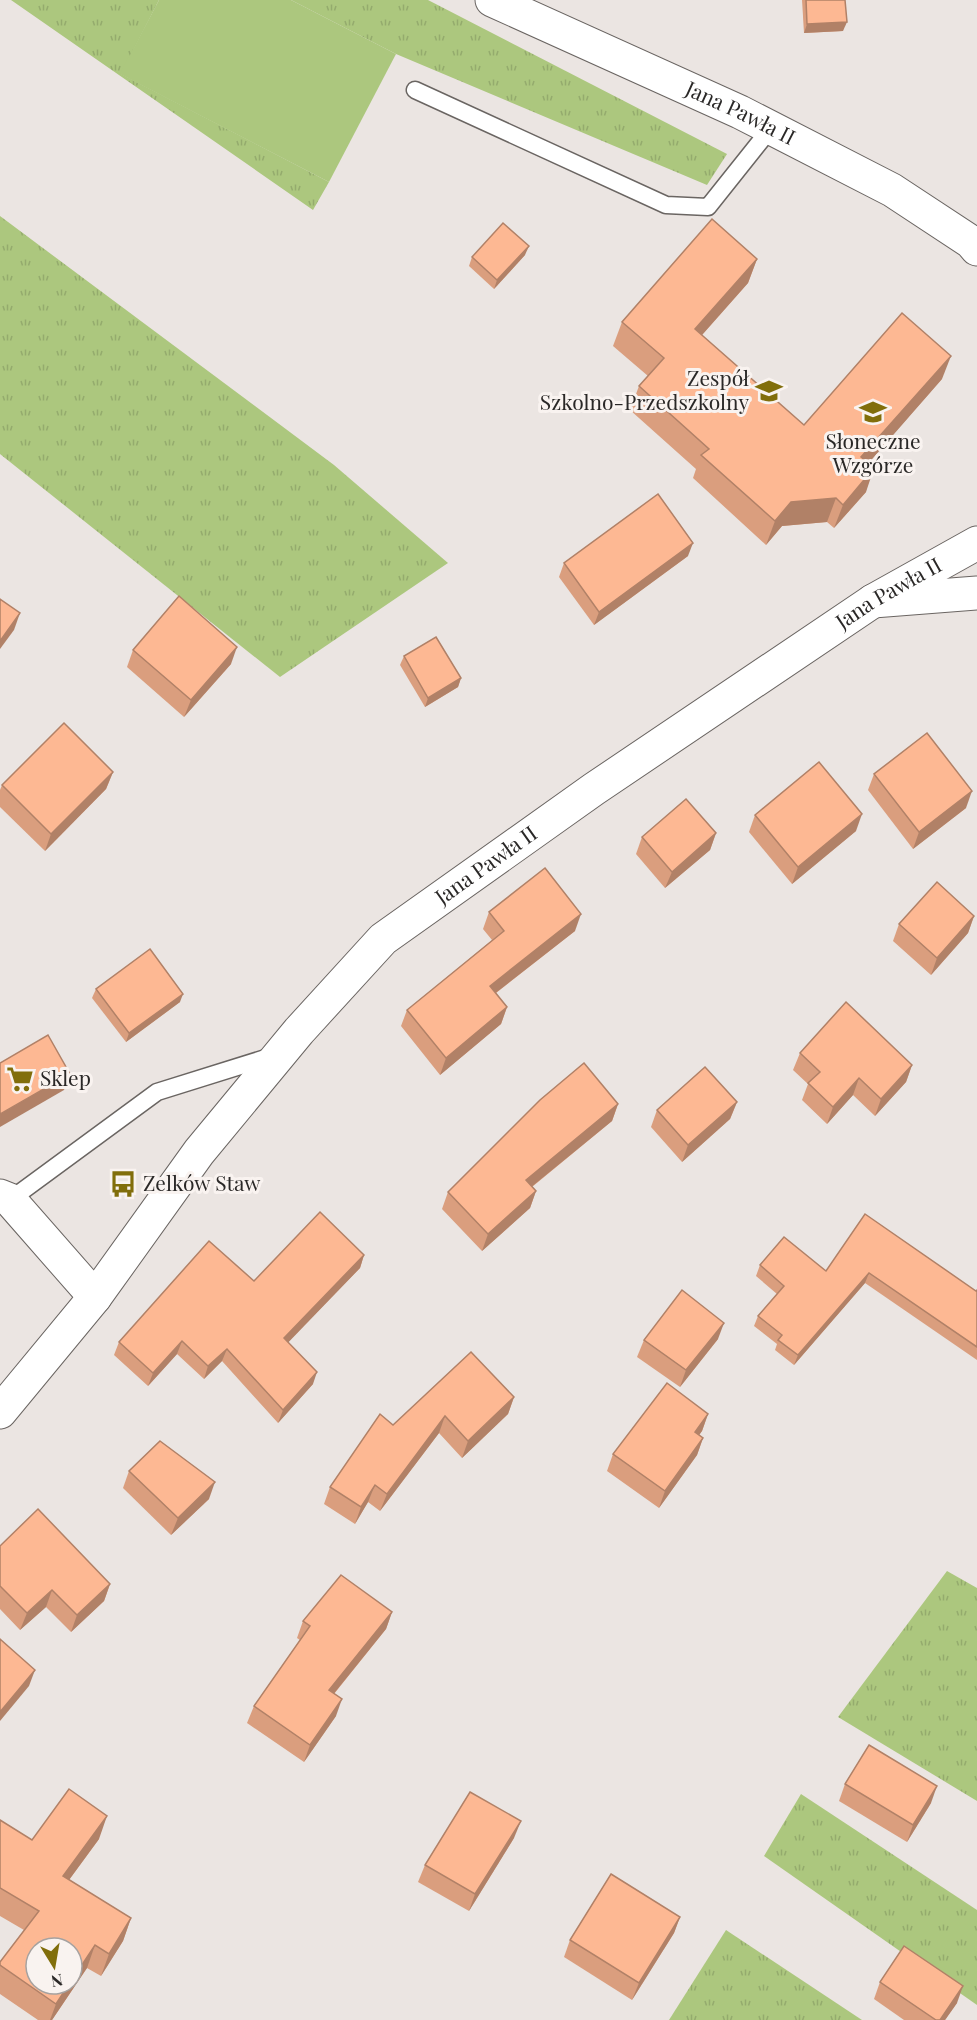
<svg xmlns="http://www.w3.org/2000/svg" width="977" height="2020" viewBox="0 0 977 2020" font-family="'Playfair Display',serif">
  <defs>
    <pattern id="grass-tufts" width="24" height="20" patternUnits="userSpaceOnUse" patternTransform="scale(1.5)"><rect width="24" height="20" fill="#acc77e"/><path d="M3 7l-1-3M5 7V3M7 7l1-3M15 17l-1-3M17 17v-4M19 17l1-3" fill="none" stroke="#94ab6d"/></pattern>
  </defs>
  <rect width="100%" height="100%" fill="#ebe5e2"/>
  <g fill="url(#grass-tufts)">
    <path d="M11 0H159L121 74 329 182 313 210Z"/>
    <path d="M291 0H428L727 154 707 185 396 54Z"/>
    <path d="M0 216 334 465 448 563 280 677 0 454Z"/>
    <path d="M947 1571 977 1588V1801L838 1717Z"/>
    <path d="M801 1794 977 1910V2005L764 1856Z"/>
    <path d="M726 1930 862 2020H669Z"/>
  </g>
  <path fill="#acc77e" d="M159 0H291L396 54 329 182 120 74Z"/>
  <g fill="none" stroke-linecap="round" stroke-linejoin="round">
    <defs>
      <g id="service">
        <path d="M415 90 666 205 708 207 771 128"/>
        <path d="M10 1200 157 1092 272 1056"/>
      </g>
      <g id="minor">
        <path d="M873 601 977 593"/>
        <path d="M0 1196 10 1200 95 1297"/>
      </g>
      <g id="tertiary">
        <path id="s1" d="M492 0 740 112 892 190 971 242 977 249"/>
        <path id="s2" d="M0 1412 95 1297 199 1152 299 1031 383 939 594 789 873 601 977 543"/>
      </g>
    </defs>
    <use href="#service" stroke="#6a6562" stroke-width="19"/>
    <use href="#minor" stroke="#6a6562" stroke-width="35"/>
    <use href="#tertiary" stroke="#6a6562" stroke-width="35"/>
    <use href="#service" stroke="#fff" stroke-width="16"/>
    <use href="#minor" stroke="#fff" stroke-width="33"/>
    <use href="#tertiary" stroke="#fff" stroke-width="33"/>
  </g>
  <g fill="#da9e7e">
    <path d="M802 0H845L843 31 804 33Z"/>
    <path d="M525 255 494 289 469 266 472 257Z"/>
    <path d="M757 259 748 283 702 335 804 425 942 379 868 463 866 492 834 528 827 522 782 526 766 545 693 478 696 469 630 410 639 386 648 376 613 346 622 322Z"/>
    <path d="M688 556 594 625 559 577 564 563Z"/>
    <path d="M133 650 231 664 184 717 127 667Z"/>
    <path d="M404 656 461 678 458 687 425 707 400 665Z"/>
    <path d="M113 772 106 789 45 851 0 807V790L2 785Z"/>
    <path d="M874 774 966 808 913 849 868 790Z"/>
    <path d="M755 815 856 831 792 884 749 832Z"/>
    <path d="M716 833 710 850 665 888 636 854 642 837Z"/>
    <path d="M489 912 575 931 496 993 507 1007 501 1024 440 1075 401 1026 407 1010 492 940 483 929Z"/>
    <path d="M974 916 968 933 931 975 893 941 899 924Z"/>
    <path d="M96 989 180 1002 126 1042 92 998Z"/>
    <path d="M800 1053 912 1065 906 1082 875 1116 853 1095 827 1124 802 1100 808 1084 793 1070Z"/>
    <path d="M737 1102 730 1119 682 1162 651 1127 657 1110Z"/>
    <path d="M618 1104 612 1121 532 1187 536 1191 530 1208 482 1251 442 1209 448 1192Z"/>
    <path d="M865 1214 976 1291 977 1290V1360L865 1283 794 1365 775 1350 777 1344 754 1326 758 1316 777 1294 756 1276 760 1265 826 1271Z"/>
    <path d="M364 1255 360 1268 288 1342 313 1384 278 1423 222 1361 204 1379 177 1354 148 1386 114 1355 119 1342 254 1281Z"/>
    <path d="M718 1339 680 1387 637 1357 644 1340Z"/>
    <path d="M514 1397 508 1414 462 1458 439 1433 380 1511 368 1502 355 1524 324 1504 330 1487 393 1425Z"/>
    <path d="M708 1414 702 1431 699 1435 703 1438 697 1455 659 1508 607 1471 613 1454Z"/>
    <path d="M129 1471 209 1499 171 1535 123 1488Z"/>
    <path d="M0 1546 110 1584 104 1601 71 1632 46 1607 20 1630 0 1609Z"/>
    <path d="M392 1612 386 1629 334 1694 336 1716 304 1762 247 1723 254 1706 300 1640 297 1638 303 1621Z"/>
    <path d="M845 1784 931 1803 907 1842 839 1801Z"/>
    <path d="M0 1820 32 1840 99 1839 69 1880 131 1918 123 1941 101 1976 87 1968 52 2020H38L0 1994V1962L24 1930 0 1916Z"/>
    <path d="M514 1838 469 1911 418 1882 425 1865Z"/>
    <path d="M680 1917 674 1933 632 2000 564 1957 570 1940Z"/>
    <path d="M880 1982 957 2003 945 2020H904L874 1999Z"/>
  </g>
  <g fill="#b18167">
    <path d="M847 22 843 31 804 33 807 24Z"/>
    <path d="M529 246 525 255 494 289 497 280Z"/>
    <path d="M757 259 748 283 686 353 695 329Z"/>
    <path d="M951 356 942 379 853 481 861 457Z"/>
    <path d="M874 468 866 492 834 528 843 505Z"/>
    <path d="M836 498 827 522 782 526 766 545 775 521 791 502Z"/>
    <path d="M693 543 688 556 594 625 599 612Z"/>
    <path d="M20 613 14 630 0 649V641Z"/>
    <path d="M237 647 231 664 184 717 191 700Z"/>
    <path d="M461 678 458 687 425 707 428 698Z"/>
    <path d="M113 772 106 789 45 851 51 834Z"/>
    <path d="M972 791 966 808 913 849 919 832Z"/>
    <path d="M862 814 856 831 792 884 798 867Z"/>
    <path d="M716 833 710 850 665 888 672 872Z"/>
    <path d="M581 914 575 931 484 1002 490 986Z"/>
    <path d="M974 916 968 933 931 975 937 958Z"/>
    <path d="M183 994 180 1002 126 1042 129 1033Z"/>
    <path d="M507 1007 501 1024 440 1075 446 1058Z"/>
    <path d="M912 1065 906 1082 875 1116 881 1099Z"/>
    <path d="M70 1074 64 1090 0 1127V1114Z"/>
    <path d="M859 1078 853 1095 827 1124 833 1107Z"/>
    <path d="M737 1102 730 1119 682 1162 688 1145Z"/>
    <path d="M618 1104 612 1121 519 1197 526 1180Z"/>
    <path d="M536 1191 530 1208 482 1251 488 1234Z"/>
    <path d="M364 1255 360 1268 280 1351 284 1338Z"/>
    <path d="M869 1273 865 1283 794 1365 798 1355Z"/>
    <path d="M724 1323 718 1339 680 1387 686 1370Z"/>
    <path d="M182 1341 177 1354 148 1386 153 1373Z"/>
    <path d="M227 1349 222 1361 204 1379 208 1366Z"/>
    <path d="M317 1372 313 1384 278 1423 283 1410Z"/>
    <path d="M514 1397 508 1414 462 1458 468 1441Z"/>
    <path d="M708 1414 702 1431 689 1449 695 1432Z"/>
    <path d="M445 1416 439 1433 380 1511 387 1494Z"/>
    <path d="M703 1438 697 1455 659 1508 665 1491Z"/>
    <path d="M215 1482 209 1499 171 1535 178 1518Z"/>
    <path d="M375 1485 368 1502 355 1524 361 1507Z"/>
    <path d="M110 1584 104 1601 71 1632 77 1615Z"/>
    <path d="M52 1590 46 1607 20 1630 27 1613Z"/>
    <path d="M392 1612 386 1629 323 1707 329 1690Z"/>
    <path d="M35 1670 29 1686 0 1721V1712Z"/>
    <path d="M342 1699 336 1716 304 1762 310 1745Z"/>
    <path d="M937 1786 931 1803 907 1842 913 1825Z"/>
    <path d="M107 1816 99 1839 55 1899 63 1876Z"/>
    <path d="M521 1821 514 1838 469 1911 475 1894Z"/>
    <path d="M680 1917 674 1933 632 2000 639 1983Z"/>
    <path d="M131 1918 123 1941 101 1976 109 1954Z"/>
    <path d="M95 1945 87 1968 52 2020H50L56 2004 69 1984H72V1980Z"/>
    <path d="M963 1986 957 2003 945 2020H940Z"/>
  </g>
  <g fill="#fdb893" stroke="#b18167" stroke-width="1.5">
    <path d="M806 0H845L847 22 807 24Z"/>
    <path d="M712 219 757 259 695 329 804 425 902 313 951 356 861 457 874 468 843 505 836 498 791 502 775 521 701 455 709 449 639 386 664 358 622 322Z"/>
    <path d="M503 223 529 246 497 280 472 257Z"/>
    <path d="M658 494 693 543 599 612 564 563Z"/>
    <path d="M179 596 237 647 191 700 133 650Z"/>
    <path d="M0 599 20 613 0 641Z"/>
    <path d="M436 637 461 678 428 698 404 656Z"/>
    <path d="M64 723 113 772 51 834 2 785Z"/>
    <path d="M927 733 972 791 919 832 874 774Z"/>
    <path d="M819 762 862 814 798 867 755 815Z"/>
    <path d="M686 799 716 833 672 872 642 837Z"/>
    <path d="M545 868 581 914 490 986 507 1007 446 1058 407 1010 504 931 489 912Z"/>
    <path d="M937 882 974 916 937 958 899 924Z"/>
    <path d="M150 949 183 994 129 1033 96 989Z"/>
    <path d="M846 1002 912 1065 881 1099 859 1078 833 1107 808 1083 820 1072 800 1053Z"/>
    <path d="M48 1035 70 1074 0 1114V1063Z"/>
    <path d="M584 1063 618 1104 526 1180 536 1191 488 1234 448 1192 540 1100Z"/>
    <path d="M705 1067 737 1102 688 1145 657 1110Z"/>
    <path d="M320 1212 364 1255 284 1338 317 1372 283 1410 227 1349 208 1366 182 1341 153 1373 119 1342 209 1241 254 1281Z"/>
    <path d="M865 1214 976 1291 977 1290V1347L869 1273 798 1355 778 1340 782 1335 758 1316 784 1286 760 1265 784 1237 826 1271Z"/>
    <path d="M682 1290 724 1323 686 1370 644 1340Z"/>
    <path d="M471 1352 514 1397 468 1441 445 1416 387 1494 375 1485 361 1507 330 1487 380 1414 393 1425Z"/>
    <path d="M667 1383 708 1414 695 1432 703 1438 665 1491 613 1454Z"/>
    <path d="M160 1441 215 1482 178 1518 129 1471Z"/>
    <path d="M38 1509 110 1584 77 1615 52 1590 27 1613 0 1586V1546Z"/>
    <path d="M341 1575 392 1612 329 1690 342 1699 310 1745 254 1706 310 1626 303 1621Z"/>
    <path d="M0 1639 35 1670 0 1712Z"/>
    <path d="M869 1745 937 1786 913 1825 845 1784Z"/>
    <path d="M69 1789 107 1816 63 1876 131 1918 109 1954 95 1945 72 1980V1948H36V1984H69L56 2004 0 1965V1962L39 1911 0 1888V1820L32 1840Z"/>
    <path d="M470 1792 521 1821 475 1894 425 1865Z"/>
    <path d="M611 1874 680 1917 639 1983 570 1940Z"/>
    <path d="M904 1946 963 1986 940 2020H936L880 1982Z"/>
  </g>
  <defs>
    <symbol id="school-bare" viewBox="-9 -9 18 18"><path d="M0-5L7-2L0 1L-7-2ZM-4 1L0 2.5L4 1V4Q0 6-4 4Z" fill="#816e0b" stroke="#f9f3f0" stroke-width="2.5" paint-order="stroke"/></symbol>
    <symbol id="supermarket-bare" viewBox="-9 -9 18 18"><path d="M-6-5.5h2.5l.6 2H6L4.5 2H-2.5L-4.4-4H-6ZM-1.5 3.2a1.3 1.3 0 1 0 .1 0ZM3 3.2a1.3 1.3 0 1 0 .1 0Z" fill="#816e0b" stroke="#f9f3f0" stroke-width="2.5" paint-order="stroke"/></symbol>
    <symbol id="bus-bare" viewBox="-9 -9 18 18"><path d="M-5-6H5V4H4V6H2V4H-2V6H-4V4H-5ZM-3.5-4V0h7V-4ZM-3.5 1.2v1.5H-2V1.2ZM2 1.2v1.5H3.5V1.2Z" fill="#816e0b" stroke="#f9f3f0" stroke-width="2.5" paint-order="stroke"/></symbol>
  </defs>
  <g fill-rule="evenodd">
    <use href="#school-bare" x="750" y="372" width="38" height="38"/>
    <use href="#school-bare" x="854" y="393" width="38" height="38"/>
    <use href="#supermarket-bare" x="1" y="1060" width="38" height="38"/>
    <use href="#bus-bare" x="104" y="1165" width="38" height="38"/>
  </g>
  <g text-anchor="middle" stroke-width="6" stroke-linejoin="round" paint-order="stroke">
    <g font-size="21" fill="#2a2827" stroke="#f9f3f0">
      <text dy="7" stroke="none"><textPath href="#s1" startOffset="273">Jana Pawła II</textPath></text>
      <text dy="7" stroke="none"><textPath href="#s2" startOffset="1222">Jana Pawła II</textPath></text>
      <text dy="7" stroke="none"><textPath href="#s2" startOffset="736">Jana Pawła II</textPath></text>
    </g>
    <g font-size="21" fill="#2a2827" stroke="#f9f3f0" text-anchor="start">
      <text x="749" y="386" text-anchor="end">Zespół<tspan x="749" dy="24">Szkolno-Przedszkolny</tspan></text>
      <text x="873" y="449" text-anchor="middle">Słoneczne<tspan x="873" dy="24">Wzgórze</tspan></text>
      <text x="40" y="1086">Sklep</text>
      <text x="143" y="1191">Zelków Staw</text>
    </g>
  </g>
  <g transform="translate(54 1966) rotate(169)"><circle r="28" fill="#f9f3f0" stroke="#a6a2a0" stroke-width="1.5"/>
  <path d="M0-4.5L10 22L0 15L-10 22Z" fill="#816e0b"/>
  <text y="-9" font-size="16" font-weight="bold" text-anchor="middle" fill="#2a2827">N</text>
  </g>
</svg>
